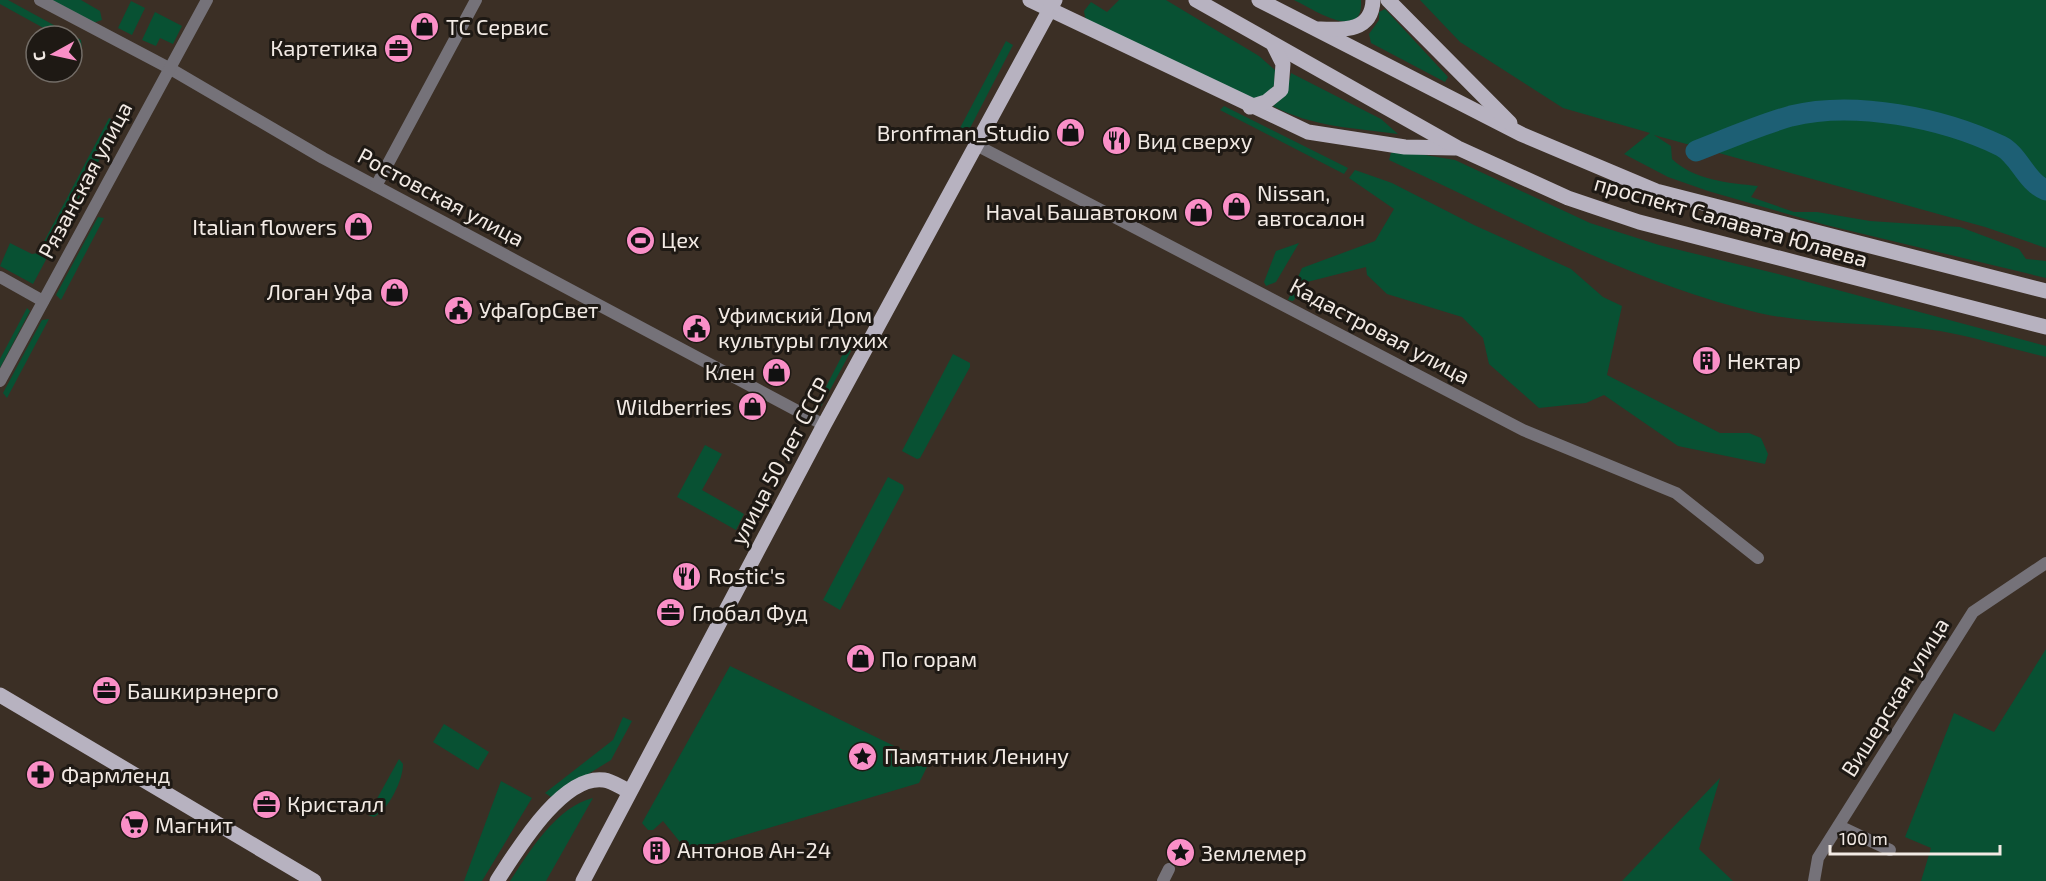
<svg xmlns="http://www.w3.org/2000/svg" width="2046" height="881" viewBox="0 0 2046 881" font-family="'Exo 2',sans-serif">
  <rect width="100%" height="100%" fill="#3b2f25"/>
  <g fill="#085133">
    <path d="M0 0H8L81 40 82 49 72 44V36H58L0 4Z"/>
    <path d="M51 0H81L100 11 102 20 93 23Z"/>
    <path d="M1119 0H1166L1259 56 1275 70 1274 85 1268 96 1248 101 1091 25 1085 17 1084 11 1091 2 1107 12Z"/>
    <path d="M1294 0H1361C1364 44 1313 9 1294 0Z"/>
    <path d="M1420 0H2046V248L1985 227 1654 135 1671 146 1672 159C1694 180 1728 183 1758 186L1751 197 1794 212H1817L1870 221 1960 227 2019 249 2026 259 2046 261V278L1826 225 1708 191 1668 177 1624 154 1650 133 1563 108 1460 42Z"/>
    <path d="M131 1 145 8 132 35 118 28Z"/>
    <path d="M1385 9 1448 77 1445 82 1371 43 1369 34 1379 20V12Z"/>
    <path d="M155 12 182 26 173 44 160 38 156 46 142 40Z"/>
    <path d="M1006 41 1013 45 968 132 960 128Z"/>
    <path d="M1291 73 1381 119 1398 134C1355 128 1312 127 1273 106L1286 94Z"/>
    <path d="M1224 106 1348 168 1344 174 1220 110Z"/>
    <path d="M109 118 119 123 33 284 0 266 10 243 32 254 38 253Z"/>
    <path d="M1401 151 1455 160 1590 223 1659 245 1774 273 2046 346V357C2011 349 1975 337 1940 331 1880 322 1818 326 1759 313 1631 283 1508 214 1389 160L1391 153Z"/>
    <path d="M1355 170 1392 183 1474 225 1571 269 1603 297 1622 306 1607 375 1720 433H1749L1761 438 1768 454 1765 464 1678 446 1604 395 1586 403 1539 408 1489 364 1483 338 1462 317 1387 294 1367 275 1366 267 1307 282 1293 301 1288 300 1302 268 1375 241 1394 209 1349 178Z"/>
    <path d="M98 217 104 218 61 300 56 295Z"/>
    <path d="M1299 243 1276 282 1266 286 1264 282 1276 251Z"/>
    <path d="M27 308 30 311 0 368V359Z"/>
    <path d="M49 319 7 398 3 393 42 320Z"/>
    <path d="M847 346 851 351 817 414 813 412Z"/>
    <path d="M953 354 970 363V367L920 458 917 459 902 451Z"/>
    <path d="M705 445 722 454 702 490 744 514 736 530 677 497Z"/>
    <path d="M888 477 903 485 904 489 840 610 823 600Z"/>
    <path d="M2046 649V881H1921L1931 848 1905 837 1954 713 1994 732Z"/>
    <path d="M730 666 929 763 919 783 688 852 663 821 653 830H648L642 823Z"/>
    <path d="M623 717 632 721 611 760 551 797 545 793 613 740Z"/>
    <path d="M444 724 489 752 478 770 433 742Z"/>
    <path d="M399 759 403 764C403 780 389 809 374 817L368 815Z"/>
    <path d="M1720 778 1699 849 1733 881H1622Z"/>
    <path d="M501 781 532 798 482 881H464Z"/>
    <path d="M593 798 546 881H510C529 852 557 806 593 798Z"/>
  </g>
  <g fill="none" stroke-linecap="round" stroke-linejoin="round">
    <path stroke="#1d5f74" stroke-width="21" d="M1696 151C1727 139 1759 125 1791 116 1854 100 1943 118 2001 146 2019 155 2026 182 2046 190"/>
    <g stroke="#757279" stroke-width="12">
      <path d="M40 0 169 68 323 158 824 425"/>
      <path d="M978 146 1523 430 1676 493 1758 558"/>
      <path d="M376 186 476 0"/>
      <path d="M0 277 43 301"/>
      <path d="M0 381 207 0"/>
      <path d="M1839 826 1890 850"/>
      <path d="M1163 881 1169 869"/>
      <path d="M1814 881 1818 858 1973 612 2046 563"/>
    </g>
    <g stroke="#b7b2c0" stroke-width="15">
      <path d="M1030 0 1308 132 1405 147 1455 148"/>
      <path d="M1196 0 1458 148 1568 198 1639 222 2046 327"/>
      <path d="M1259 0 1521 134 1656 191 2046 291"/>
      <path d="M1388 0 1510 123"/>
      <path d="M1319 29C1343 30 1372 32 1373 0"/>
      <path d="M1250 107 1266 102 1281 90 1283 64 1274 46"/>
      <path d="M0 695 314 881"/>
      <path d="M497 881C516 852 562 774 604 780 612 781 622 788 629 791"/>
      <path d="M583 881 824 425 1055 0"/>
    </g>
  </g>
  <defs>
    <symbol id="shop-disc" viewBox="-11 -11 22 22"><circle r="9.5" fill="#fa8fc7" stroke="#1e1914"/><path d="M-5-2.5h2.3a2.7 3.5 0 0 1 5.4 0H5L5.5 6h-11ZM-1.5-2.5h3a1.5 2.3 0 0 0-3 0Z" fill="#111"/></symbol>
    <symbol id="office-disc" viewBox="-11 -11 22 22"><circle r="9.5" fill="#fa8fc7" stroke="#1e1914"/><path d="M-6-3h4V-5.5h4V-3h4V5H-6ZM-1-4.5V-3h2v-1.5ZM-6 0V1H6V0Z" fill="#111"/></symbol>
    <symbol id="restaurant-disc" viewBox="-11 -11 22 22"><circle r="9.5" fill="#fa8fc7" stroke="#1e1914"/><path d="M-5-6h1v4h1v-4h1v4h1v-4h1v5L-1.5 .5V6h-2V.5L-5-1ZM5-6V6H3V1.5H1.5Q1.5-4 5-6Z" fill="#111"/></symbol>
    <symbol id="stadium-disc" viewBox="-11 -11 22 22"><circle r="9.5" fill="#fa8fc7" stroke="#1e1914"/><path d="M0-5a6.5 5 0 1 0 0 10a6.5 5 0 1 0 0-10ZM-3.5-1.8h7v3.6h-7Z" fill="#111"/></symbol>
    <symbol id="civic-disc" viewBox="-11 -11 22 22"><circle r="9.5" fill="#fa8fc7" stroke="#1e1914"/><path d="M-.6-6.5H3V-4.5H.6V-3L4-1V1h2V6H-6V1h2V-1L-.6-3ZM-1.2 2.5V6h2.4V2.5Z" fill="#111"/></symbol>
    <symbol id="building-disc" viewBox="-11 -11 22 22"><circle r="9.5" fill="#fa8fc7" stroke="#1e1914"/><path d="M-4-6H4V6H1V3H-1V6H-4ZM-2.5-4.3h1.7v1.8h-1.7ZM.8-4.3h1.7v1.8H.8ZM-2.5-1h1.7V.8h-1.7ZM.8-1h1.7V.8H.8Z" fill="#111"/></symbol>
    <symbol id="sight-disc" viewBox="-11 -11 22 22"><circle r="9.5" fill="#fa8fc7" stroke="#1e1914"/><path d="M0-6L1.8-2.2L6-1.7L2.9 1.2L3.7 5.4L0 3.3L-3.7 5.4L-2.9 1.2L-6-1.7L-1.8-2.2Z" fill="#111"/></symbol>
    <symbol id="pharmacy-disc" viewBox="-11 -11 22 22"><circle r="9.5" fill="#fa8fc7" stroke="#1e1914"/><path d="M-2-6h4v4h4v4h-4v4h-4v-4h-4v-4h4Z" fill="#111"/></symbol>
    <symbol id="supermarket-disc" viewBox="-11 -11 22 22"><circle r="9.5" fill="#fa8fc7" stroke="#1e1914"/><path d="M-6-5.5h2.5l.6 2H6L4.5 2H-2.5L-4.4-4H-6ZM-1.5 3.2a1.3 1.3 0 1 0 .1 0ZM3 3.2a1.3 1.3 0 1 0 .1 0Z" fill="#111"/></symbol>
  </defs>
  <g fill-rule="evenodd">
    <use href="#shop-disc" x="408" y="10" width="33" height="33"/>
    <use href="#office-disc" x="382" y="32" width="33" height="33"/>
    <use href="#shop-disc" x="1054" y="116" width="33" height="33"/>
    <use href="#restaurant-disc" x="1100" y="124" width="33" height="33"/>
    <use href="#shop-disc" x="1220" y="190" width="33" height="33"/>
    <use href="#shop-disc" x="1182" y="196" width="33" height="33"/>
    <use href="#shop-disc" x="342" y="210" width="33" height="33"/>
    <use href="#stadium-disc" x="624" y="224" width="33" height="33"/>
    <use href="#shop-disc" x="378" y="276" width="33" height="33"/>
    <use href="#civic-disc" x="442" y="294" width="33" height="33"/>
    <use href="#civic-disc" x="680" y="312" width="33" height="33"/>
    <use href="#building-disc" x="1690" y="344" width="33" height="33"/>
    <use href="#shop-disc" x="760" y="356" width="33" height="33"/>
    <use href="#shop-disc" x="736" y="390" width="33" height="33"/>
    <use href="#restaurant-disc" x="670" y="560" width="33" height="33"/>
    <use href="#office-disc" x="654" y="596" width="33" height="33"/>
    <use href="#shop-disc" x="844" y="642" width="33" height="33"/>
    <use href="#office-disc" x="90" y="674" width="33" height="33"/>
    <use href="#sight-disc" x="846" y="740" width="33" height="33"/>
    <use href="#pharmacy-disc" x="24" y="758" width="33" height="33"/>
    <use href="#office-disc" x="250" y="788" width="33" height="33"/>
    <use href="#supermarket-disc" x="118" y="808" width="33" height="33"/>
    <use href="#building-disc" x="640" y="834" width="33" height="33"/>
    <use href="#sight-disc" x="1164" y="836" width="33" height="33"/>
  </g>
  <g text-anchor="middle" stroke-width="6" stroke-linejoin="round" paint-order="stroke">
    <g font-size="22" fill="#f2eae4" stroke="#1e1914" text-anchor="start">
      <text x="446" y="35">ТС Сервис</text>
      <text x="378" y="56" text-anchor="end">Картетика</text>
      <text x="1050" y="141" text-anchor="end">Bronfman_Studio</text>
      <text x="1137" y="149">Вид сверху</text>
      <text x="1257" y="201">Nissan,<tspan x="1257" dy="25">автосалон</tspan></text>
      <text x="1178" y="220" text-anchor="end">Haval Башавтоком</text>
      <text x="337" y="235" text-anchor="end">Italian flowers</text>
      <text x="661" y="248">Цех</text>
      <text x="373" y="300" text-anchor="end">Логан Уфа</text>
      <text x="479" y="318">УфаГорСвет</text>
      <text x="718" y="323">Уфимский Дом<tspan x="718" dy="25">культуры глухих</tspan></text>
      <text x="1727" y="369">Нектар</text>
      <text x="755" y="380" text-anchor="end">Клен</text>
      <text x="732" y="415" text-anchor="end">Wildberries</text>
      <text x="708" y="584">Rostic's</text>
      <text x="692" y="621">Глобал Фуд</text>
      <text x="881" y="667">По горам</text>
      <text x="127" y="699">Башкирэнерго</text>
      <text x="884" y="764">Памятник Ленину</text>
      <text x="61" y="783">Фармленд</text>
      <text x="287" y="812">Кристалл</text>
      <text x="155" y="833">Магнит</text>
      <text x="677" y="858">Антонов Ан-24</text>
      <text x="1201" y="861">Землемер</text>
    </g>
    <g font-size="22" fill="#f2eae4" stroke="#1e1914">
      <text transform="translate(85 180) rotate(-62)" y="8">Рязанская улица</text>
      <text transform="translate(441 197) rotate(28)" y="8">Ростовская улица</text>
      <text transform="translate(1731 221) rotate(16)" y="8">проспект Салавата Юлаева</text>
      <text transform="translate(1380 331) rotate(28)" y="8">Кадастровая улица</text>
      <text transform="translate(780 461) rotate(-62)" y="8">улица 50 лет СССР</text>
      <text transform="translate(1895 697) rotate(-58)" y="8">Вишерская улица</text>
    </g>
  </g>
  <g transform="translate(54 54) rotate(262)"><circle r="28" fill="#1e1914" stroke="#736d67" stroke-width="1.5"/>
  <path d="M0-4.5L10 22L0 15L-10 22Z" fill="#fa8fc7"/>
  <text y="-9" font-size="16" font-weight="bold" text-anchor="middle" fill="#f2eae4">С</text>
  </g>
  <path d="M1830 845v9h170v-9" fill="none" stroke="#f2eae4" stroke-width="3"/>
  <text x="1839" y="845" font-size="18" fill="#f2eae4" stroke="#1e1914" stroke-width="4.5" paint-order="stroke">100 m</text>
</svg>
